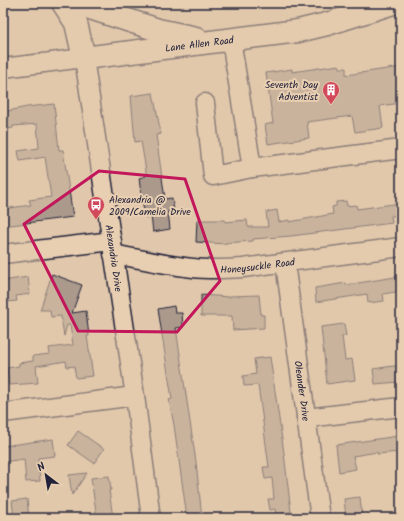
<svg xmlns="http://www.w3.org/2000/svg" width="404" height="521" viewBox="0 0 404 521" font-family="Kalam,sans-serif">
  <rect width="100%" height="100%" fill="#e1c8ac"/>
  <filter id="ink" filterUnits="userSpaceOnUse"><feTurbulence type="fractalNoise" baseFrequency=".025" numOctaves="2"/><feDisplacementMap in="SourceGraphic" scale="8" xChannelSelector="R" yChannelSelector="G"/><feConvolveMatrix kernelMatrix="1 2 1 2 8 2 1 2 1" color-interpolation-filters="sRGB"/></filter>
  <g filter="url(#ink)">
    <g fill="#ab9a8c" stroke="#22223b">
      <path d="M339 65 340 68H346V75L401 67V103L380 106 383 128 355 132 352 116 307 122 309 138 268 144 265 125 273 123 266 73 292 69V72Z"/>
      <path d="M153 93 161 134 156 135 165 199 172 198 174 210 168 211 170 229 153 232 151 216 146 218 142 202 139 178 146 176V171L141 141 135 142 131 96Z"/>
      <path d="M54 104 59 150H63L73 217 3 226V209L31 205 29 200 51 197 45 157 20 161 18 151 39 148 37 124 13 126V128L3 130V112L27 107Z"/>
      <path d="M346 201 347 206 356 205 357 209 401 203V215L391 216 392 223 291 236 253 239V241L225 243V244L196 242 197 220H225V222L247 220 248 227H268L266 212 277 210 279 222 289 220V222L333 214 332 207 336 206V202Z"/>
      <path d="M52 274 82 285 72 313 86 311 89 336H87L93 376 76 378 74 366 67 367 66 361 36 366 38 383 9 385 7 368 19 366V363L33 361V356L50 354 49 348 73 345 70 325H67L64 336 61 316 51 317 50 310H40Z"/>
      <path d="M401 276V291L383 294 384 301 368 303 367 294 316 302 315 288 346 283V285Z"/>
      <path d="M28 277 30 294 16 296 17 301 7 302 6 296 3 297V281Z"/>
      <path d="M201 295 230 297V296L259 295 261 315H264V328L233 330 232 316H201Z"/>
      <path d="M174 306 175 313H182L183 327 176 328 196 462 202 518H187L174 425 169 400 172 399 158 309Z"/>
      <path d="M344 324 346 336H342L345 360 352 359 355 380 327 384 321 327Z"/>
      <path d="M270 357 284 453 291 512 276 514 275 509 270 510 268 499H274L272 478 265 479 263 467H269L258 385 244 386 243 376 256 374 254 359Z"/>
      <path d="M393 366H398L399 382 375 384 373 369Z"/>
      <path d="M78 431 104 449 94 463 68 445Z"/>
      <path d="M398 436 400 452 377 454V452L353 456 356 469 339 472 336 445Z"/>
      <path d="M53 439 55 456 38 458 40 481 26 482 24 459 3 462V446Z"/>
      <path d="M87 473 72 495 69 475Z"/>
      <path d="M109 476 111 490H109L113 518H97L91 478Z"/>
      <path d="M360 497 362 517 346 518 344 499Z"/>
      <path d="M27 499 29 518H14L12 501Z"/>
    </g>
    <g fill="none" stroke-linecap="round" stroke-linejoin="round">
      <defs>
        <g id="minor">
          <path d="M231 40 252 168 401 149"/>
          <path id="s1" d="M3 68 84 58 135 396 151 518"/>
          <path d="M205 103 213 176 252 168"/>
          <path d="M3 254 112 241"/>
          <path id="s2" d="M113 254C140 259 166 265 193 268 210 270 227 269 243 268L401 247"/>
          <path id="s3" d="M285 263 320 518"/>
          <path d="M3 413 135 396"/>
          <path d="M306 418 401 407"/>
        </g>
        <g id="major">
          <path id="s4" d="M63 3 76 23 84 58 298 31 327 24 393 3"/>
          <path d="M75 3 158 30 196 38"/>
        </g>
      </defs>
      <use href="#minor" stroke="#22223b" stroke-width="21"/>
      <use href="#major" stroke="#22223b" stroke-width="25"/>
      <use href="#minor" stroke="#e9cfb1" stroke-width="18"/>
      <use href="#major" stroke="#e9cfb1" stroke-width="22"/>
    </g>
  </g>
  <path d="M0 0H404V521H0ZM99 171 185 179 220 281 177 332 78 331 24 224Z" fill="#e1c8ac" fill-opacity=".55" fill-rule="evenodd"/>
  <path fill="none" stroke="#c2185b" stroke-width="3" stroke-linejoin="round" d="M99 171 185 179 220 281 177 332 78 331 24 224Z"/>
  <defs>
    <symbol id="building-pin" viewBox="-11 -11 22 30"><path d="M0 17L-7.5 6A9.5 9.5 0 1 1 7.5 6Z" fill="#d1495b" stroke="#e9cfb1"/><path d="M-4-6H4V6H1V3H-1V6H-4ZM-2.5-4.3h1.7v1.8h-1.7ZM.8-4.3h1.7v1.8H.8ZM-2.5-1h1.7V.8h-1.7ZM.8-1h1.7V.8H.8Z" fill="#fff"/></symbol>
    <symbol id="bus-pin" viewBox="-11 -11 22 30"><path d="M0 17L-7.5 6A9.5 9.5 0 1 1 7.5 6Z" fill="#d1495b" stroke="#e9cfb1"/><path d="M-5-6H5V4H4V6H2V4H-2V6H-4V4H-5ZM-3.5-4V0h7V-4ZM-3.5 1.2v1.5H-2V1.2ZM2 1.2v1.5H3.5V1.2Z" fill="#fff"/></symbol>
  </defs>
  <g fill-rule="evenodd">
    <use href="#building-pin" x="321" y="80" width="20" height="27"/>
    <use href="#bus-pin" x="86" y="195" width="20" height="27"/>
  </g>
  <g text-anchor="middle" stroke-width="4" stroke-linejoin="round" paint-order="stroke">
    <g font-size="10" fill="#22223b" stroke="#e9cfb1">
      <text dy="4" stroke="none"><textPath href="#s4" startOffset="176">Lane Allen Road</textPath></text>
      <text dy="4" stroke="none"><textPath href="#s1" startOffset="284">Alexandria Drive</textPath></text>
      <text dy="4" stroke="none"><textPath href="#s2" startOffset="146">Honeysuckle Road</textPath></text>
      <text dy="4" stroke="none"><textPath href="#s3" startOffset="129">Oleander Drive</textPath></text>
    </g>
    <g font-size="10" fill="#22223b" stroke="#e9cfb1" text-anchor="end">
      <text x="318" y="88">Seventh Day<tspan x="318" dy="12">Adventist</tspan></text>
      <text x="109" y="203" text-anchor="start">Alexandria @<tspan x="109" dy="12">2009/Camelia Drive</tspan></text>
    </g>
  </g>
  <rect width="404" height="521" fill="none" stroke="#e9cfb1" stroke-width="16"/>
  <rect x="8" y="8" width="388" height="505" fill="none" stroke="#22223b" stroke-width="1.5" filter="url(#ink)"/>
  <g transform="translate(46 475) rotate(329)" stroke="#e9cfb1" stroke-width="3" paint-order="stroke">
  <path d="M0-3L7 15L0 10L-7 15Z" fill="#22223b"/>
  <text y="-6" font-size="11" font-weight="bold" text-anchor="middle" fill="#22223b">N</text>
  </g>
</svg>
